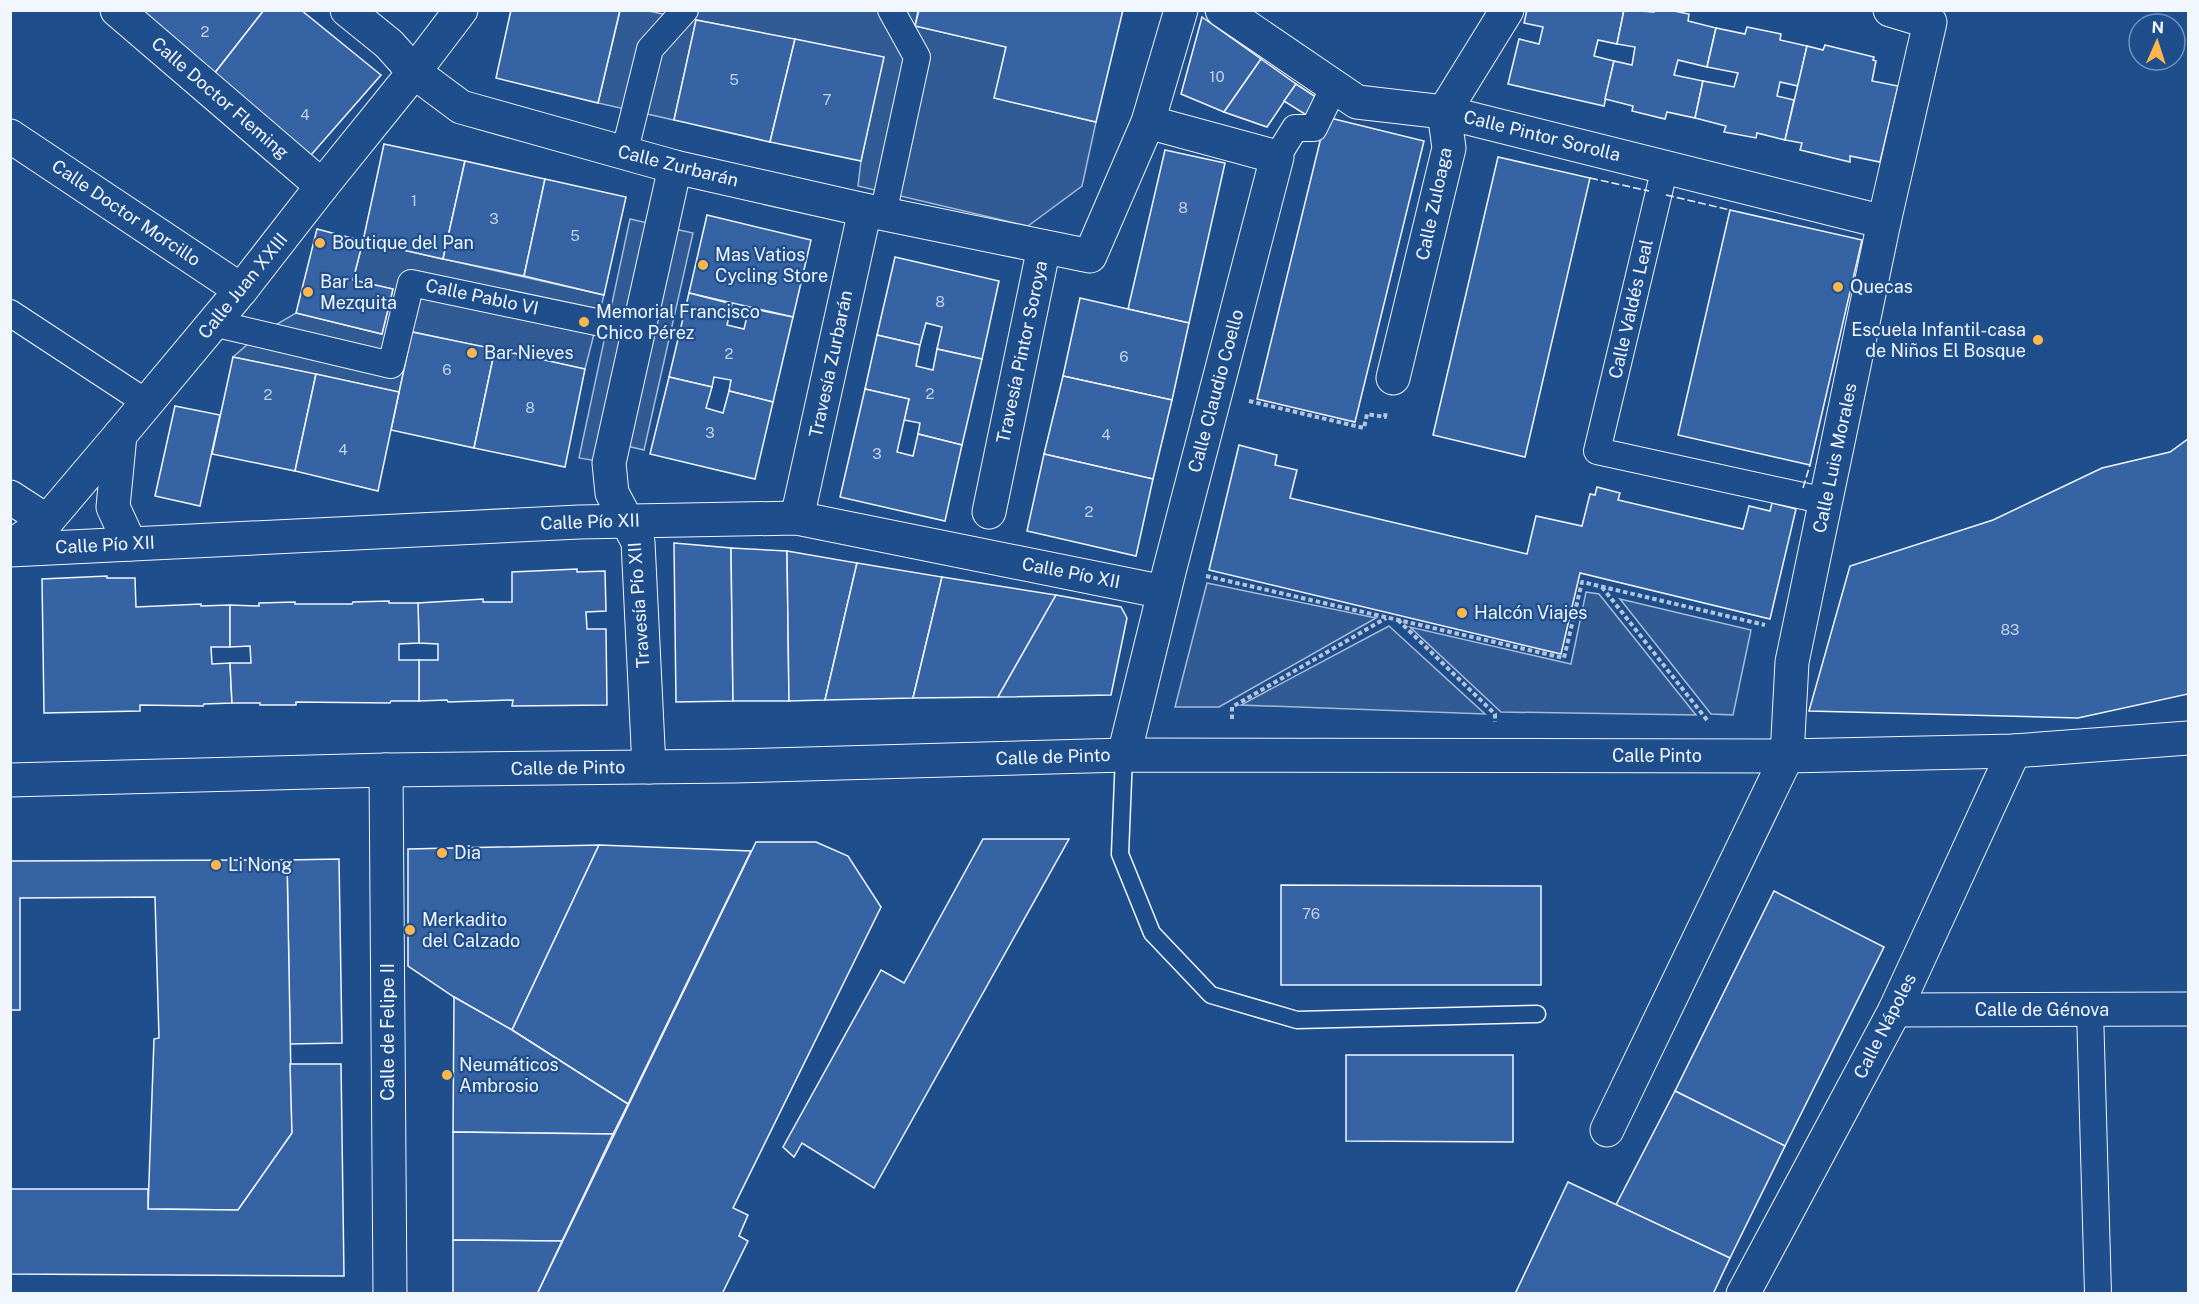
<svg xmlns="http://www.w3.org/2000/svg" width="2199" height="1304" viewBox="0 0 2199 1304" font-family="'Public Sans',sans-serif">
  <rect width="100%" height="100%" fill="#1f4e8c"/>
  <g fill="#305b95" stroke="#a8bbd7" stroke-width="1.5">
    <path d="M668 10H918L915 26 1006 47 995 98 1096 122 1082 186 1028 226 858 186 861 161 883 57 696 20 674 120 598 103 620 11H649L667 15Z"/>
    <path d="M630 219 693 233 644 450 614 443 609 463 579 458Z"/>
    <path d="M363 241 604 295 585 369 413 332 399 392 233 357 258 335 296 313 382 334 393 289 353 280Z"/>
    <path d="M1207 583 1376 618 1219 707H1175Z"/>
    <path d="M1586 592 1599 594 1696 715 1501 712 1410 627 1571 664Z"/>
    <path d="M1620 599 1751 630 1733 715 1711 714Z"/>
    <path d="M1389 626 1485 714 1241 705Z"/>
  </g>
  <g fill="#3563a3" stroke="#f2f6ff" stroke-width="1.5">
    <path d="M137 10H264L214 74Z"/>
    <path d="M264 10H301L381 75 311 155 214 74Z"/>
    <path d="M511 10H620L598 103 496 78Z"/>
    <path d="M919 10H1123L1096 122 994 98 1006 47 915 26Z"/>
    <path d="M1527 10H1624L1617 44 1598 40 1594 56 1614 61 1604 106 1508 84 1519 39 1539 44 1543 27 1524 23Z"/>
    <path d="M1624 10 1654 12V10H1669L1689 14 1688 21 1716 28 1707 67 1678 60 1674 75 1703 81 1695 118 1667 112 1665 119 1632 111 1633 106 1605 99 1614 61 1632 65 1635 47 1617 44Z"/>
    <path d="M1202 17 1261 59 1224 112 1181 94Z"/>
    <path d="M696 20 795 39 770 142 674 120Z"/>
    <path d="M1747 27 1781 34 1780 40 1807 46 1798 86 1780 82 1777 96 1794 100 1785 140 1757 133 1756 138 1724 132 1726 126 1695 118 1703 81 1734 87 1738 73 1707 67 1716 28 1745 34Z"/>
    <path d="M795 39 884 57 861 161 770 142Z"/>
    <path d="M1825 45 1874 57 1873 60 1876 61 1872 81 1898 86 1880 162 1850 156V162L1800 150 1802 143 1785 140 1807 46 1823 50Z"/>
    <path d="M1261 59 1296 84 1267 127 1224 112Z"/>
    <path d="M1296 84 1322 101 1311 118 1284 101Z"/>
    <path d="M1326 117 1424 141 1355 422 1257 399Z"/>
    <path d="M384 144 465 161 443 259 363 241Z"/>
    <path d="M1165 150 1225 163 1189 323 1128 309Z"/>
    <path d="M1498 157 1590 178 1525 457 1433 435Z"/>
    <path d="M465 161 545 179 524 276 443 259Z"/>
    <path d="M545 179 626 197 604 295 524 276Z"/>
    <path d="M1730 210 1862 240 1810 465 1678 435Z"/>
    <path d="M707 215 811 240 793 317 689 293Z"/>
    <path d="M317 229 363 241 353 280 393 289 382 334 296 313Z"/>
    <path d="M895 257 999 281 982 359 937 349 942 327 926 323 920 345 877 335Z"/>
    <path d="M689 293 732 304 727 325 744 329 749 308 793 317 773 402 729 391 731 380 714 377 712 387 669 377Z"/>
    <path d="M1080 298 1189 323 1172 400 1063 376Z"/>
    <path d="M412 332 495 349 474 448 391 430Z"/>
    <path d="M877 335 920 345 916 366 933 370 937 349 982 359 962 445 918 434 920 423 904 420 909 399 865 389Z"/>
    <path d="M495 349 585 369 565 467 474 448Z"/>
    <path d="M233 357 316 374 295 471 212 454Z"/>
    <path d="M316 374 399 392 378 491 295 471Z"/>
    <path d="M1063 376 1172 400 1153 479 1044 454Z"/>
    <path d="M669 377 712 387 706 408 723 413 729 391 773 402 755 479 650 454Z"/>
    <path d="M865 389 909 399 897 452 913 456 918 434 962 445 945 521 840 497Z"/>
    <path d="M175 406 220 415 200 506 155 496Z"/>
    <path d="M2188 439V694L2078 718 1809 711 1850 566 1993 520 2102 468 2170 452Z"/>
    <path d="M1239 445 1277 455 1275 465 1297 470 1290 498 1527 554 1536 516 1582 526 1590 494 1595 495 1597 487 1620 493 1618 500 1743 529 1749 506 1770 511 1772 503 1796 509 1770 619 1580 573 1561 654 1209 570Z"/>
    <path d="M1044 454 1153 479 1136 556 1027 531Z"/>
    <path d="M674 543 731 548 733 701 676 702Z"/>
    <path d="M731 548 787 551 789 701H733Z"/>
    <path d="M787 551 857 563 825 700 789 701Z"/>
    <path d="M857 563 942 577 913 698 825 700Z"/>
    <path d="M577 569V572L605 571 606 611 586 612 587 629H606L607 705 512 706 513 700 448 702 447 700 419 701V660H438V644L419 643 418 603 483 599V602H512V572Z"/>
    <path d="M107 576V578H135L136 607 201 604V606L230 605V647H211L212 664 230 663 232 703 204 704 203 706 140 705V711L44 713 42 579Z"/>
    <path d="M942 577 1056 595 998 697 913 698Z"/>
    <path d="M1056 595 1121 607 1127 618 1111 695 998 697Z"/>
    <path d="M389 601V603H418L419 643 399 644V660H419V701H391L390 703 296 702V705H260V703H232L230 663H251L250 646 230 647V605L259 606V603L295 602V604H352L353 602Z"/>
    <path d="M983 839H1069L874 1188 802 1143 794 1157 783 1147 881 970 904 983Z"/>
    <path d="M756 842H816L848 856 881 907 733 1208 748 1215 739 1236 748 1241 722 1294H537Z"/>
    <path d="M599 845 512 1030 454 997 408 966V849Z"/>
    <path d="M599 845 751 851 628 1104 512 1030Z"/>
    <path d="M339 859 342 1043 290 1044 287 860Z"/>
    <path d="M287 860 292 1133 238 1210 148 1209 154 1039 159 1038 155 897 20 898V1010H10V861Z"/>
    <path d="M1281 885 1541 886V985H1281Z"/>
    <path d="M1774 891 1884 947 1785 1146 1675 1091Z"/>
    <path d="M454 997 512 1030 628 1104 613 1134 453 1132Z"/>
    <path d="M1346 1055H1513V1142L1346 1141Z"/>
    <path d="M290 1064H341L344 1276 10 1274V1189H148V1209L238 1210 292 1133Z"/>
    <path d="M1675 1091 1785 1146 1730 1258 1616 1205Z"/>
    <path d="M453 1132 613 1134 562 1241 453 1240Z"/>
    <path d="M1568 1182 1730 1258 1713 1294H1515Z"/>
    <path d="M453 1240 562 1241 537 1294H453Z"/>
  </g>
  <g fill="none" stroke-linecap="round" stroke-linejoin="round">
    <defs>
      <path id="service" d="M1124 755 1120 854 1152 933 1211 995 1297 1020 1537 1014"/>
      <g id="pedestrian">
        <path d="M624 154 650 49 685 10"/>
        <path d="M1277 157 1295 128H1314L1334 87"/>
        <path d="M1665 167 1597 451 1826 501"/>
        <path d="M883 214 917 57 891 10"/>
        <path d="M10 313 147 403"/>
        <path d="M213 323 391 365 411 283 639 331"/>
        <path d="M2090 1010 2098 1294"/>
      </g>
      <g id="minor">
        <path d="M117 10 322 186"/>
        <path d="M347 10 389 44 414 72 461 107 675 167 865 210 1090 256 1148 122 1181 10"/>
        <path d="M1222 10 1357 102 1444 112 1884 222"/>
        <path d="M10 136 241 290"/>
        <path d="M1393 378 1449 148 1444 112 1507 10"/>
        <path d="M120 435 113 507 130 544"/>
        <path d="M10 497 47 521"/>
        <path d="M989 512 1044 247"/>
        <path d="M797 518 865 210"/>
        <path d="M10 547 47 521 120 435 241 290 322 186 414 72 461 10"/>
        <path d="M10 550 579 522 797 518 1164 592"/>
        <path d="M1124 755 1170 568 1277 157 1148 122"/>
        <path d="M649 767 638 542 612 493 609 463 675 167"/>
        <path d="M386 770 390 1294"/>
        <path d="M1895 1010 2188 1009"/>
        <path d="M1607 1130 1787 756 1792 662 1884 222 1930 22 1890 10"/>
        <path d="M1743 1294 1895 1010 2014 751"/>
      </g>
      <path id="tertiary" d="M10 780 386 770 734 766 1124 755 1787 756 2014 751 2188 738"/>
    </defs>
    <use href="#service" stroke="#f2f6ff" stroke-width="19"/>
    <use href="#pedestrian" stroke="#f2f6ff" stroke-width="28"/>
    <use href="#minor" stroke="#f2f6ff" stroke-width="35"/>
    <use href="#tertiary" stroke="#f2f6ff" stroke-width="35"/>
    <g stroke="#b3c4dc" stroke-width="4" stroke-dasharray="4.5 3" stroke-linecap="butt">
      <path d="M1249 401 1364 428 1367 414 1385 417 1386 411"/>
      <path d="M1206 576 1564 658 1582 582 1765 625"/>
      <path d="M1602 587 1707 720"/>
      <path d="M1398 620 1495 714V722"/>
      <path d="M1232 719V707L1386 618"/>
    </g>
    <use href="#service" stroke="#1f4e8c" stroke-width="16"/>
    <use href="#pedestrian" stroke="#1f4e8c" stroke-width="26"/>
    <use href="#minor" stroke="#1f4e8c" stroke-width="33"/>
    <use href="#tertiary" stroke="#1f4e8c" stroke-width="33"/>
    <g stroke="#f2f6ff" stroke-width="1.5" stroke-dasharray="8 3" stroke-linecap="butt">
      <path d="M1590 178 1649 191"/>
      <path d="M1666 195 1730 210"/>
      <path d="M1803 488 1810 465"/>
    </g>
  </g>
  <g fill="#ffb74d" stroke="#1f4e8c" stroke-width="2">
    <circle cx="320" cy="243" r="6"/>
    <circle cx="703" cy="265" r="6"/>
    <circle cx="1838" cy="287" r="6"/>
    <circle cx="308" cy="292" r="6"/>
    <circle cx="584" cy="322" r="6"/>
    <circle cx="2038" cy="340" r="6"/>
    <circle cx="472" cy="353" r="6"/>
    <circle cx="1462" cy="613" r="6"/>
    <circle cx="442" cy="853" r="6"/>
    <circle cx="216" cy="865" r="6"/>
    <circle cx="410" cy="930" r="6"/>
    <circle cx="447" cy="1075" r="6"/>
  </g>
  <g text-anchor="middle" stroke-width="4.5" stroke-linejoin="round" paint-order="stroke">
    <g font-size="15" fill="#c3d1e8">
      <text x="205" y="37">2</text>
      <text x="1217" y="82">10</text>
      <text x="734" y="85">5</text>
      <text x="827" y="105">7</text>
      <text x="305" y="120">4</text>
      <text x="414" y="206">1</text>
      <text x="1183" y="213">8</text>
      <text x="494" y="224">3</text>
      <text x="575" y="241">5</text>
      <text x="940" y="307">8</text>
      <text x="729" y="359">2</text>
      <text x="1124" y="362">6</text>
      <text x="447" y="375">6</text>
      <text x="930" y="399">2</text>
      <text x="268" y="400">2</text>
      <text x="530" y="413">8</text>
      <text x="710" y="438">3</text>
      <text x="1106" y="440">4</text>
      <text x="343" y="455">4</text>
      <text x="877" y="459">3</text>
      <text x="1089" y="517">2</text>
      <text x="2010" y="635">83</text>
      <text x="1311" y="919">76</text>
    </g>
    <g font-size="18" fill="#f2f6ff" stroke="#1f4e8c">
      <text transform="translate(220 98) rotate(41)" y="6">Calle Doctor Fleming</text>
      <text transform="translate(1542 136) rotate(14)" y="6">Calle Pintor Sorolla</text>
      <text transform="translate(678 166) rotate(14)" y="6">Calle Zurbarán</text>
      <text transform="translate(1434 204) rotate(-78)" y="6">Calle Zuloaga</text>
      <text transform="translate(126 213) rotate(34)" y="6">Calle Doctor Morcillo</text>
      <text transform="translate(243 286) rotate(-51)" y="6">Calle Juan XXIII</text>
      <text transform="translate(482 297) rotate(12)" y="6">Calle Pablo VI</text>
      <text transform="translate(1631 309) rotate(-77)" y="6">Calle Valdés Leal</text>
      <text transform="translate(1022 352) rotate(-78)" y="6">Travesía Pintor Soroya</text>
      <text transform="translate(831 364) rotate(-78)" y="6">Travesía Zurbarán</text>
      <text transform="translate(1216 391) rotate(-75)" y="6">Calle Claudio Coello</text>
      <text transform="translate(1835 458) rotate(-78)" y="6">Calle Luis Morales</text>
      <text transform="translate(590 522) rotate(-2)" y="6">Calle Pío XII</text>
      <text transform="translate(105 545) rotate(-3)" y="6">Calle Pío XII</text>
      <text transform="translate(1071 573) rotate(11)" y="6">Calle Pío XII</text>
      <text transform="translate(639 605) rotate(-94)" y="6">Travesía Pío XII</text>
      <text x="1657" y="762">Calle Pinto</text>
      <text transform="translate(1053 757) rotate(-2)" y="6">Calle de Pinto</text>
      <text transform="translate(568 768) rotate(-1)" y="6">Calle de Pinto</text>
      <text x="2042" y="1016">Calle de Génova</text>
      <text transform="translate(1885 1026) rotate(-63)" y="6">Calle Nápoles</text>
      <text transform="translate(388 1032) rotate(-90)" y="6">Calle de Felipe II</text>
    </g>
    <g font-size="18" fill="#f2f6ff" stroke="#1f4e8c" text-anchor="start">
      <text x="332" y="249">Boutique del Pan</text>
      <text x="715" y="261">Mas Vatios<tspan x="715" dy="21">Cycling Store</tspan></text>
      <text x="320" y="288">Bar La<tspan x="320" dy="21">Mezquita</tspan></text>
      <text x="1850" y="293">Quecas</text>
      <text x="596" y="318">Memorial Francisco<tspan x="596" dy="21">Chico Pérez</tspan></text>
      <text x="2026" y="336" text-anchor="end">Escuela Infantil-casa<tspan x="2026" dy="21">de Niños El Bosque</tspan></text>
      <text x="484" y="359">Bar Nieves</text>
      <text x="1474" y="619">Halcón Viajes</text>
      <text x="454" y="859">Dia</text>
      <text x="228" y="871">Li Nong</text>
      <text x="422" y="926">Merkadito<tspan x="422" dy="21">del Calzado</tspan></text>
      <text x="459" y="1071">Neumáticos<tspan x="459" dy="21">Ambrosio</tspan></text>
    </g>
  </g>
  <rect width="2199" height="1304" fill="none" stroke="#f2f6ff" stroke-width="24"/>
  <g transform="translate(2157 42) rotate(3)"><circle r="28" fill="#1f4e8c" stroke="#7391ba" stroke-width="1.5"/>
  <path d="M0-4.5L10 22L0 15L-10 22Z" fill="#ffb74d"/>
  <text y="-9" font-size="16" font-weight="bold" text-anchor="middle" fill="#f2f6ff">N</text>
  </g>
</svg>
